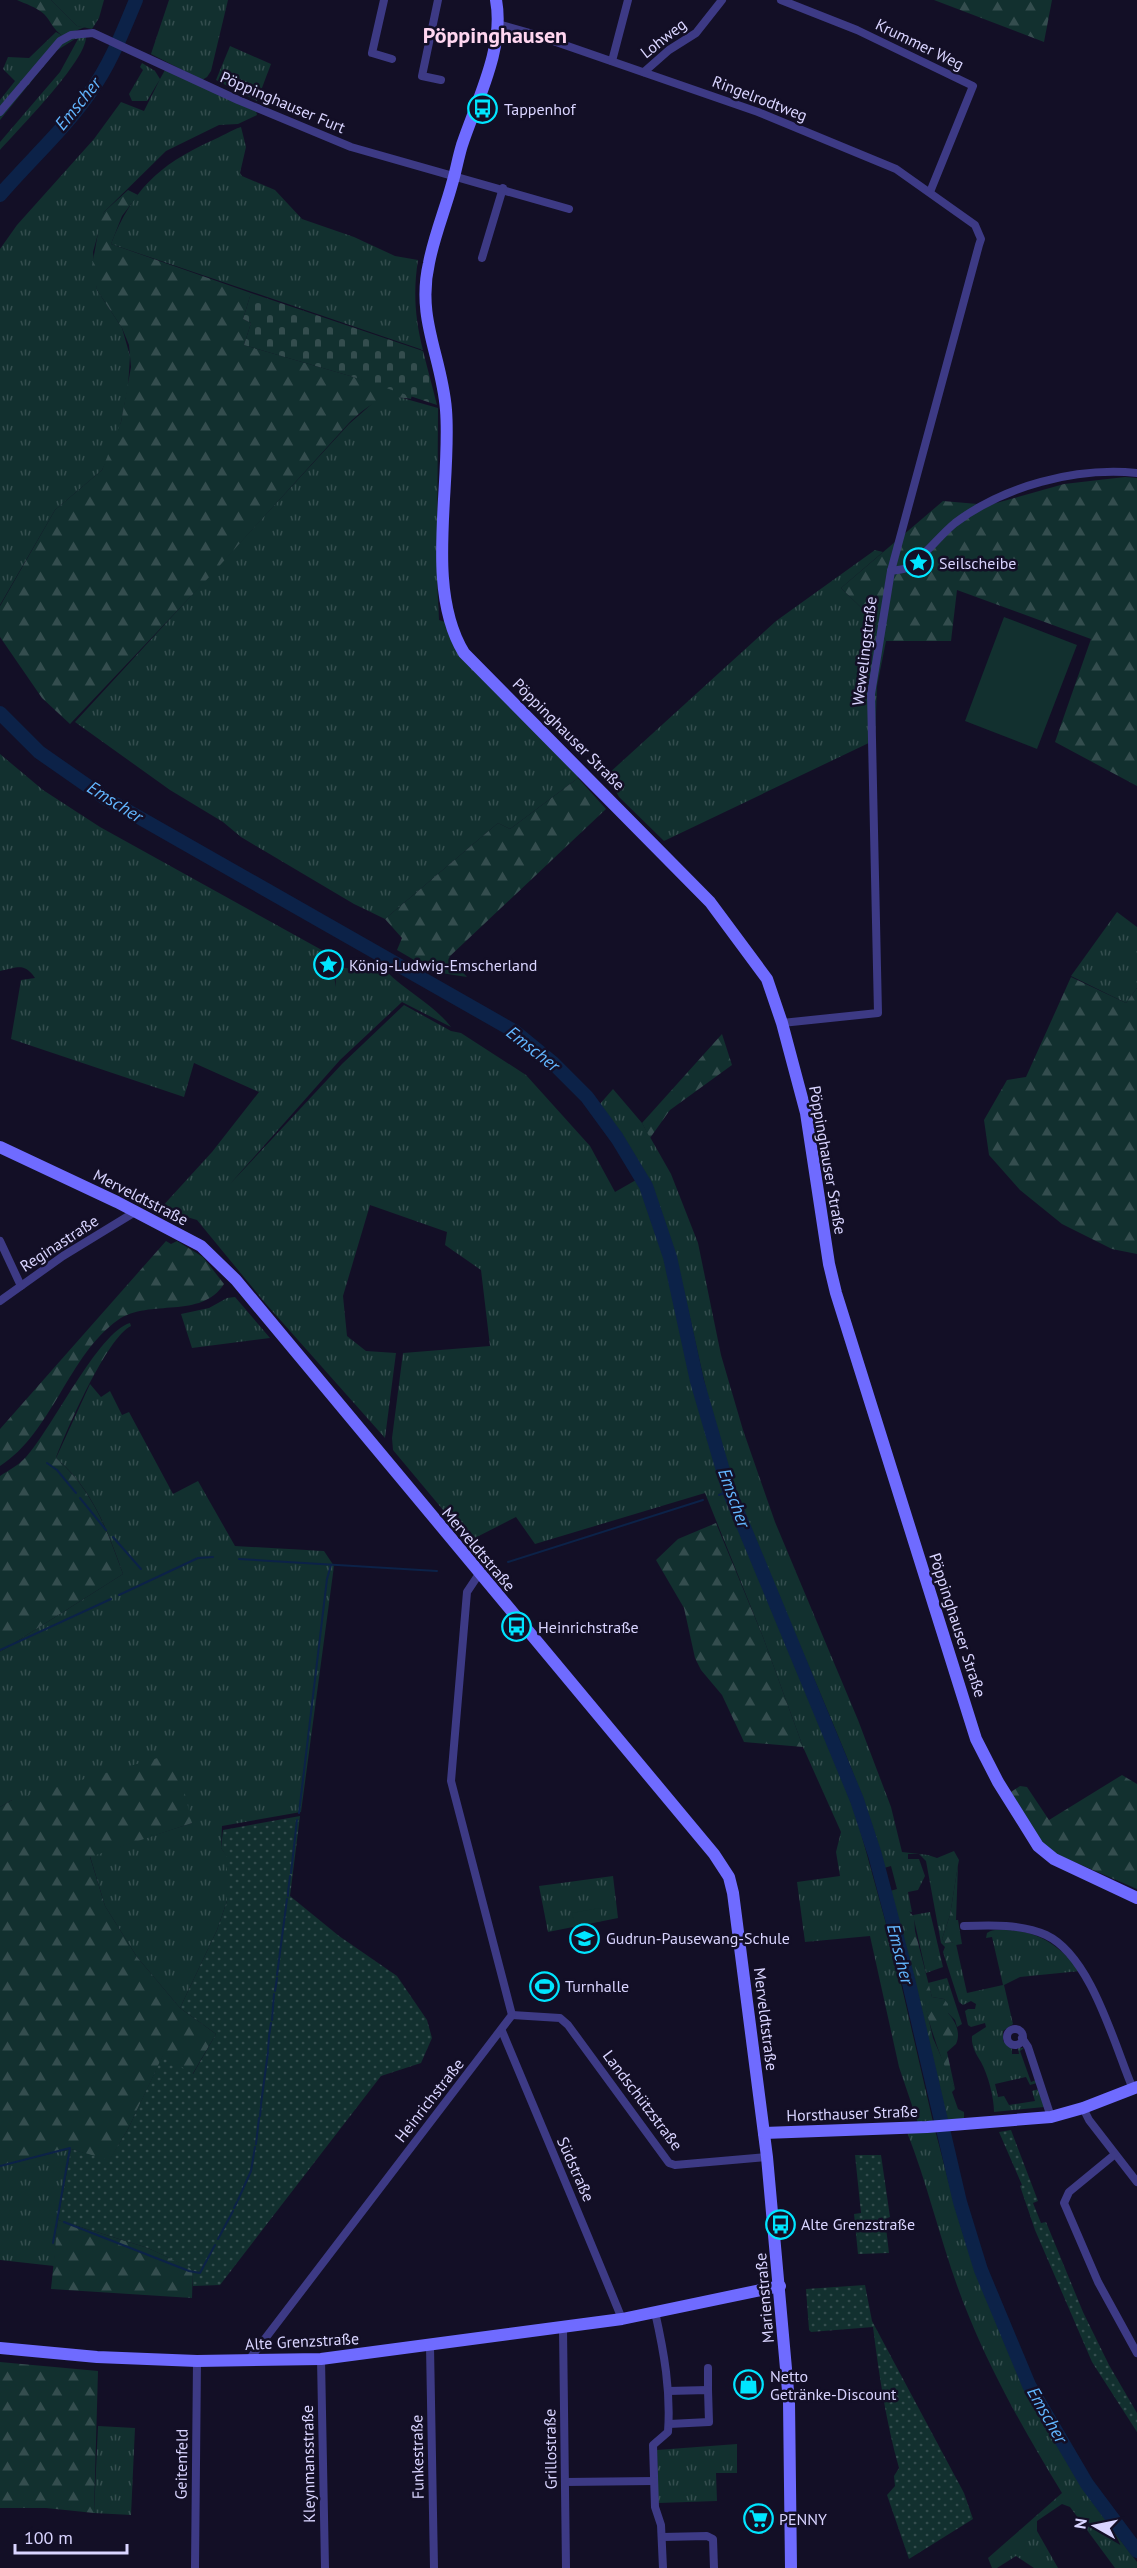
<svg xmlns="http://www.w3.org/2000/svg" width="1137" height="2568" viewBox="0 0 1137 2568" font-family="'PT Sans',sans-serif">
  <defs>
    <pattern id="grass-tufts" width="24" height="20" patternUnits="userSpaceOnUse" patternTransform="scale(1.5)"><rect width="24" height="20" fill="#12302f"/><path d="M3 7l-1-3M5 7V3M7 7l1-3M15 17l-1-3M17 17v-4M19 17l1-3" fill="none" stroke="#344d4e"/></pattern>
    <pattern id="forest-firs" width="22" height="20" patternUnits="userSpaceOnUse" patternTransform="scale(1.5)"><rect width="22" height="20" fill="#12302f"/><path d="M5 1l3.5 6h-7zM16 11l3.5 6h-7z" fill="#344d4e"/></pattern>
    <pattern id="cemetery-stones" width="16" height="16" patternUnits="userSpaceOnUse" patternTransform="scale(1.5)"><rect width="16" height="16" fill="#12302f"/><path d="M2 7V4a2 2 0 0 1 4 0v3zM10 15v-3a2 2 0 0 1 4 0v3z" fill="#344d4e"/></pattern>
    <pattern id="garden-dots" width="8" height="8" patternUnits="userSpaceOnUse" patternTransform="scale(1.5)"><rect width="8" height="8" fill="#12302f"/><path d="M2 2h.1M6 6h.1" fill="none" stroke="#344d4e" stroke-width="1.8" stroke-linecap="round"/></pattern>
  </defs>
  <rect width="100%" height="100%" fill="#130f26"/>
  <g fill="url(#grass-tufts)">
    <path d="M51 0H104L99 18 92 29 77 26Z"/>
    <path d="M169 0H228L211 71 207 77 202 80 151 54Z"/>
    <path d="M56 32 63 36 0 108V100L15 81 3 69 8 57 29 58Z"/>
    <path d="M86 37C86 61 18 130 0 150V142L60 72 78 39H75L56 51 0 120V116L57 47 71 38Z"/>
    <path d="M230 46 271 64 257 101 216 80Z"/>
    <path d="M142 63 155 71 160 79 165 70 256 111 257 115 238 124 219 125 166 151 104 212 93 252 97 290 122 328 130 356 128 387 121 422 114 445 102 470 55 510 0 605V249L17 225 94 139 121 102 144 111 160 79 147 101H132L129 94 143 70 140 67Z"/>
    <path d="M241 127 246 147 240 173 242 176 275 190 302 219 354 237 395 256 418 260C413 292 415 318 423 350L111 244C132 191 158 165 211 141 221 137 231 130 241 127Z"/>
    <path d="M388 397H399L438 408 437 579 439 620 445 622 446 628 577 773 578 778 510 829 498 823 385 919 354 904 241 837 223 822 170 790 75 722 349 424 374 402Z"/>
    <path d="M875 550 883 552 841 588 876 622 886 641 877 686 875 740 664 841 619 797 607 775 776 621Z"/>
    <path d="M0 754 43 790 100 827 338 959 331 962 336 987 335 967 387 972C407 992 434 1005 451 1027L402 1002 340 1060 230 1184 342 1064 404 1005 451 1031 461 1033 526 1075 590 1146 615 1192 643 1176V1195L666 1262 708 1440 727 1497 856 1815 893 1949 933 2122 918 2123 899 2067 870 1936 805 1942 797 1882 840 1876 836 1852 841 1832 803 1747 763 1637 705 1493 535 1544 516 1517 469 1541 393 1450 392 1438 403 1353 490 1346 481 1270 445 1245 447 1232 370 1205 343 1296 347 1336 366 1351 396 1353 385 1438 266 1304 197 1220 160 1209 212 1152 259 1092 194 1063 184 1097 11 1039 21 980 35 978C24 962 17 968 0 971Z"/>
    <path d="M1117 912 1137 927V988L1126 1003 1071 976Z"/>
    <path d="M613 1089 642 1123 671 1174 698 1243 721 1355 743 1430 775 1522 858 1720 891 1807 902 1852 928 1855 937 1858 954 1851 959 1860 958 1865 950 1915 942 1939 945 1943 952 1942 956 1944 967 1993 1003 1985 992 1937 986 1938 987 1933C992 1929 998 1930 1005 1930 1038 1930 1060 1946 1080 1971L1020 1977 1004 1985 1013 2024 1003 2031V2041L1012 2049V2054H1019L1018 2048H1024L1020 2051 1031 2082 1036 2080 1037 2083 1030 2085 1026 2077 995 2084 998 2097 1004 2096 1009 2105 1035 2101 1032 2091 1039 2089 1044 2107 994 2112C994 2097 988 2075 981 2062 976 2054 971 2046 972 2036L986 2027 985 2023 971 2027 968 2025 965 2011 968 2009H975L976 2004 971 2001 963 2005 959 2002 943 1952 945 1947 941 1943 926 1861 919 1854H908V1859H919L925 1876 918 1890 908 1892 912 1912 903 1911 933 2038 955 2089 952 2092 958 2109 964 2112V2118L945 2121 890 1891 897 1889 891 1866 884 1868C872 1817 851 1767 831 1719 796 1634 756 1550 727 1463 696 1372 688 1273 650 1185 637 1156 618 1130 599 1105Z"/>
    <path d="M235 1297 270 1338 192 1348 181 1314 209 1308 227 1298Z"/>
    <path d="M90 1384 101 1397 110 1391 122 1415 129 1412 173 1494 198 1481 235 1546 324 1551 334 1566 301 1812 222 1826 221 1848 227 1856V1901L217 1930 180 2008 137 1957 105 1906 90 1856 192 1823 12 1800 0 1807V1652L123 1574C108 1531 92 1488 56 1458Z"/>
    <path d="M613 1876 618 1918 548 1932 539 1886Z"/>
    <path d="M930 1912 943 1967 926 1973 913 1915Z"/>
    <path d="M947 1978 962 2024 957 2027 955 2020 948 2013V2005L944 1999 932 1997 928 1983Z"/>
    <path d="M935 2130C946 2170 955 2211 968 2249 1007 2362 1064 2468 1137 2562V2568H1115L1070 2507 1062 2504 1037 2521V2531L1058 2568H1034L1016 2556 997 2568H992L988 2558 1062 2493C1028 2437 995 2380 970 2319 944 2258 931 2193 907 2132Z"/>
    <path d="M71 2149 58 2220 54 2266 0 2260V2166Z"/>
    <path d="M98 2426 135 2428 131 2515 94 2513Z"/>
    <path d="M737 2444V2473H716L717 2501 658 2503 657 2450Z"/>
  </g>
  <g fill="url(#forest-firs)">
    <path d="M17 0H51L77 26 85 27 63 36C53 30 51 21 44 14 36 7 26 4 17 0Z"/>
    <path d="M934 0H1052L1044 42Z"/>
    <path d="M128 190 138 195 122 216 111 244 251 293 243 319 251 323 244 345 412 394 411 399C383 393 368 405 349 423L212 574 70 724 42 698 0 637V606L55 510 102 470 121 422 131 367 129 345 122 328 97 290 92 266 100 222 104 212Z"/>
    <path d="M1125 477 1137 478V786L1055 742 1091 639 957 590 951 641H886L876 622 841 588 943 501 989 505 1064 484Z"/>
    <path d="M578 778 606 809 449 957 467 977 435 972 397 950 402 938 385 919 498 823 510 829Z"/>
    <path d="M1071 977 1126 1003 1137 988V1254L1112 1249 1062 1224 1020 1190 989 1155 984 1120 1007 1080 1026 1077Z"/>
    <path d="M722 1034 732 1065 670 1110 650 1138 642 1123Z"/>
    <path d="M166 1241 171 1244 177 1241 203 1257 224 1284C201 1320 150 1298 118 1320 69 1354 52 1433 0 1466V1429Z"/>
    <path d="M130 1323 131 1326C107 1337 66 1431 56 1458 92 1489 107 1530 123 1574L0 1652V1476C9 1470 19 1465 26 1457 52 1429 98 1332 130 1323Z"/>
    <path d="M716 1523 763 1637 803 1747 744 1742 722 1695 701 1670 695 1658 684 1608 656 1560 678 1539Z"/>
    <path d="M175 1753 192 1823 90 1857 105 1906 137 1957 180 2008 216 2034 192 2075 163 2056 128 2129 109 2161 71 2149 0 2166V1807L12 1800Z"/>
    <path d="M1122 1775 1137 1784V1889L1049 1851 1042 1845 1011 1792 1020 1786 1027 1787 1049 1820Z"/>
    <path d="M958 1865 956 1920H958L962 1944 956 1945 952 1942 945 1943 942 1939 950 1915Z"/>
    <path d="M908 1910 914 1917 915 1931 932 1997 944 1999 948 2004V2013C956 2022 961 2033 956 2044L947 2052 955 2089C927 2033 917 1971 902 1911Z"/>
    <path d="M58 2220 148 2248 193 2269 192 2298 51 2289Z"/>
    <path d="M0 2362 98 2371 94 2513 46 2508H0Z"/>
  </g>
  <path fill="url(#cemetery-stones)" d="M251 293 423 351 437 405 350 376 244 345 251 323 243 319Z"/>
  <g fill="url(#garden-dots)">
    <path d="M300 1816 290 1896 339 1936 397 1976 427 2020 432 2038 421 2063 381 2076 220 2285 193 2286 192 2269 148 2248 58 2220 71 2149 109 2160 128 2129 163 2055 193 2074 216 2034 180 2008 217 1930 227 1901V1857L221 1848 223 1830Z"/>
    <path d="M1011 2130 1038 2201 1033 2203 1041 2223 1046 2222 1083 2312 1109 2365 1137 2413V2432L1092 2362 1035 2230 1020 2186 1022 2185 999 2132Z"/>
    <path d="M855 2155H881L890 2217 885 2219 889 2253 858 2254 854 2214 861 2213Z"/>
    <path d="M865 2285 872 2321 964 2493 973 2519 909 2559 887 2495 895 2486 894 2476 899 2468C886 2422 879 2375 873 2327L811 2332 809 2330 806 2289Z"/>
  </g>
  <g fill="#12302f">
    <path d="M1004 617 1077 645 1037 749 965 721Z"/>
    <path d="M600 1908 602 1921 575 1926 572 1913Z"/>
  </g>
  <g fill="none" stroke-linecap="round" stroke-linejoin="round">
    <g stroke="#0c2248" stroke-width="2">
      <path d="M47 1463 57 1470 76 1493"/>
      <path d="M719 1495 729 1491"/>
      <path d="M80 1498 106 1530"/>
      <path d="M113 1537 141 1569"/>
      <path d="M239 1559 437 1571"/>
      <path d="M508 1562 703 1500"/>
      <path d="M119 1595 198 1558 213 1557"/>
      <path d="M0 1650 111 1599"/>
      <path d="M299 1813 327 1579 331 1565"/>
      <path d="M291 1873 297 1820"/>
      <path d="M288 1892 290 1876"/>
      <path d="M288 1896V1893"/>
      <path d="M277 1975 287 1899"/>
      <path d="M275 1991 277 1978"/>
      <path d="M272 2020 274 1994"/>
      <path d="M269 2036 271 2023"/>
      <path d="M268 2050 269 2037"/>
      <path d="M261 2104 268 2052"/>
      <path d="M260 2116 261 2106"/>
      <path d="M256 2144 259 2118"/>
      <path d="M0 2166 70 2148 53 2243"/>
      <path d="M238 2200 251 2171 255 2147"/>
      <path d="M234 2208 237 2202"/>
      <path d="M64 2222 189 2271 200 2273 215 2245"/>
      <path d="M218 2239 233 2211"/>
    </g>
    <g stroke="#0c2248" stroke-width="14">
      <path d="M0 195C30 160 65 129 91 91 111 63 123 31 136 0"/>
      <path d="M0 713 39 752 105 798 514 1031 553 1063 587 1097 617 1138 646 1186 670 1257 697 1381 729 1491 857 1800 875 1855 908 1979 960 2202 981 2270 1029 2385 1087 2484 1137 2551"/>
    </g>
    <g stroke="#3d3a85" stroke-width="8">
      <path d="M384 0 372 53 392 59"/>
      <path d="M438 0 422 76 441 80"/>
      <path d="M781 0 857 30 973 86 930 192"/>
      <path d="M498 24 530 33 758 112 896 169 975 225 981 239 979 245 891 571 871 694 878 1013 782 1023"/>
      <path d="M612 61 628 0"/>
      <path d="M644 72 669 50 696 33 722 0"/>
      <path d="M0 112 60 41 71 35 93 33 238 100 351 147 569 209"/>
      <path d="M482 258 503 188"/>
      <path d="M891 571C896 570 904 570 908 567 925 556 939 536 955 523 1004 486 1075 467 1137 473"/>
      <path d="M0 1241 21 1286"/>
      <path d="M0 1301 63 1256 135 1212"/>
      <path d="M964 1926C991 1925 1022 1924 1046 1935 1091 1956 1114 2044 1133 2089"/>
      <path d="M512 2015 560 2018 568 2025 669 2163 675 2165 767 2157"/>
      <circle cx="1015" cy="2037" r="8"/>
      <path d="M502 2031C542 2127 583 2223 622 2319"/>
      <path d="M1022 2038 1028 2047 1051 2117"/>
      <path d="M1083 2108 1089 2120 1137 2182"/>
      <path d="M1114 2155 1069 2192 1064 2203 1098 2282 1137 2353"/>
      <path d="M655 2312C664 2352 671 2391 668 2432L653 2445 655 2507 661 2525 663 2568"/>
      <path d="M563 2329 566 2568"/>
      <path d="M430 2346 434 2568"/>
      <path d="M321 2359 325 2568"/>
      <path d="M248 2361 512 2015 451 1781 467 1592 479 1574"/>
      <path d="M708 2368V2390"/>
      <path d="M668 2391 708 2390 709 2422 669 2424"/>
      <path d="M565 2482 654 2481"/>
      <path d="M662 2537 707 2536 713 2539 714 2568"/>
      <path d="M195 2568 197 2361"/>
    </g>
    <g stroke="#6f6bff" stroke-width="12">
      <path d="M496 0C505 47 477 100 462 145 458 158 456 171 452 184 445 210 434 236 429 263 416 319 442 357 446 410 452 484 424 588 464 653L710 902 767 979 782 1023 806 1113 829 1264 836 1293 976 1739 998 1782 1038 1846 1054 1859 1137 1898"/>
      <path d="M0 1147 117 1202 201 1246 236 1280 714 1854 729 1877 733 1893 767 2157 789 2402 791 2568"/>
      <path d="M764 2133 927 2127 1051 2117 1083 2108 1137 2087"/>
      <path d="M0 2348 97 2357 197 2361 321 2359 622 2319 780 2286"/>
    </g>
  </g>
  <defs>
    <symbol id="bus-ring" viewBox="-11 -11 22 22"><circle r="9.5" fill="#130f26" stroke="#00e5ff" stroke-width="1.5"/><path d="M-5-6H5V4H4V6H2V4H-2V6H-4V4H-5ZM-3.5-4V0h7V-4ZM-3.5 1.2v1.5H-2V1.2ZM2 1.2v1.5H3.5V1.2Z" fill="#00e5ff"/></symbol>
    <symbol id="sight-ring" viewBox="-11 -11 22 22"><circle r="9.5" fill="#130f26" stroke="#00e5ff" stroke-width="1.5"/><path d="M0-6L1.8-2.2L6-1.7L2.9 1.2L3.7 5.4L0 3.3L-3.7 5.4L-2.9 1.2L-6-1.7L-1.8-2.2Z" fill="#00e5ff"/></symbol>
    <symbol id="school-ring" viewBox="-11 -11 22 22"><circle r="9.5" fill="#130f26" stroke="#00e5ff" stroke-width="1.5"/><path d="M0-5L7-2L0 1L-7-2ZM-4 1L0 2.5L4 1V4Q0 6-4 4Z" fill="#00e5ff"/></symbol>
    <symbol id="stadium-ring" viewBox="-11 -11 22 22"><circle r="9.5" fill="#130f26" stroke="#00e5ff" stroke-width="1.5"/><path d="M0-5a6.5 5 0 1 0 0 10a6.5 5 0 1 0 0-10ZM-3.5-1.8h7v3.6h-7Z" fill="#00e5ff"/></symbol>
    <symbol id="shop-ring" viewBox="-11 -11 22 22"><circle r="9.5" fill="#130f26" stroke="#00e5ff" stroke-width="1.5"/><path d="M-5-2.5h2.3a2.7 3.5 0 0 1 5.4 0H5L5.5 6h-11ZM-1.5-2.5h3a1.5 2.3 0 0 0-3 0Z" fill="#00e5ff"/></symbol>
    <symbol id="supermarket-ring" viewBox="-11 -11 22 22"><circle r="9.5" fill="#130f26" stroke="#00e5ff" stroke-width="1.5"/><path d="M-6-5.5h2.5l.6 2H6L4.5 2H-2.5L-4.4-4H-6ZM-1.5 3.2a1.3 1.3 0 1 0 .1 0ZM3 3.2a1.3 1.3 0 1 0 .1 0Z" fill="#00e5ff"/></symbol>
  </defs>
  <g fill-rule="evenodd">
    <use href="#bus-ring" x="466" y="92" width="33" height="33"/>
    <use href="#sight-ring" x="902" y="546" width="33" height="33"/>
    <use href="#sight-ring" x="312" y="948" width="33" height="33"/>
    <use href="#bus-ring" x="500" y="1610" width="33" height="33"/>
    <use href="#school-ring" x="568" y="1922" width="33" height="33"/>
    <use href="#stadium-ring" x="528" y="1970" width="33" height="33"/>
    <use href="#bus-ring" x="764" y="2208" width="33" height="33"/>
    <use href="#shop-ring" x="732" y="2368" width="33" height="33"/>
    <use href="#supermarket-ring" x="742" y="2502" width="33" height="33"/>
  </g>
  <g text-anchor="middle" stroke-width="5" stroke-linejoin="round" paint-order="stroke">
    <g font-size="16" fill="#d9d4ff" stroke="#130f26">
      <text transform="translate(663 38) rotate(-38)" y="6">Lohweg</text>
      <text transform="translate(920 44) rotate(26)" y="6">Krummer Weg</text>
      <text transform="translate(760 98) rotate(21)" y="6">Ringelrodtweg</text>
      <text transform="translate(283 102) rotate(23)" y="6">Pöppinghauser Furt</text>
      <text transform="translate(864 651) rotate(-83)" y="6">Wewelingstraße</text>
      <text transform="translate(569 734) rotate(45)" y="6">Pöppinghauser Straße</text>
      <text transform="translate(828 1160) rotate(80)" y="6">Pöppinghauser Straße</text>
      <text transform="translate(141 1197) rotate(27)" y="6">Merveldtstraße</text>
      <text transform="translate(59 1243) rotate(-33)" y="6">Reginastraße</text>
      <text transform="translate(479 1549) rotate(50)" y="6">Merveldtstraße</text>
      <text transform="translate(958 1625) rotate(72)" y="6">Pöppinghauser Straße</text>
      <text transform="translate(766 2019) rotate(83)" y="6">Merveldtstraße</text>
      <text transform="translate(429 2100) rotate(-52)" y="6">Heinrichstraße</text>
      <text transform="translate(643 2100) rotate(53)" y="6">Landschützstraße</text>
      <text transform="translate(852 2113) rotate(-2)" y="6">Horsthauser Straße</text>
      <text transform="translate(576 2169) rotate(66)" y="6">Südstraße</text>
      <text transform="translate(764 2298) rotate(-95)" y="6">Marienstraße</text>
      <text transform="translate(302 2341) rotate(-3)" y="6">Alte Grenzstraße</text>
      <text transform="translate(550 2449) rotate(-91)" y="6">Grillostraße</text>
      <text transform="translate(417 2457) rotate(-91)" y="6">Funkestraße</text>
      <text transform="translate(181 2464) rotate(-89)" y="6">Geitenfeld</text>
      <text transform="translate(308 2464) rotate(-91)" y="6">Kleynmansstraße</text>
    </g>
    <g font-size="16" fill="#d9d4ff" stroke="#130f26" text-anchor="start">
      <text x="504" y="115">Tappenhof</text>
      <text x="939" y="569">Seilscheibe</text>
      <text x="349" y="971">König-Ludwig-Emscherland</text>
      <text x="538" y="1633">Heinrichstraße</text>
      <text x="606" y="1944">Gudrun-Pausewang-Schule</text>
      <text x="565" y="1992">Turnhalle</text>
      <text x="801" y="2230">Alte Grenzstraße</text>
      <text x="770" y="2382">Netto<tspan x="770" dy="18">Getränke-Discount</tspan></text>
      <text x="779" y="2525">PENNY</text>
    </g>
    <g font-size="18" font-style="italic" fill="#62b6ff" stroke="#130f26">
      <text transform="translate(78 104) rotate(-51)" y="6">Emscher</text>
      <text transform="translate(115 802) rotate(32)" y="6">Emscher</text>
      <text transform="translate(533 1049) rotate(38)" y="6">Emscher</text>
      <text transform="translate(734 1498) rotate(70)" y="6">Emscher</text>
      <text transform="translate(900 1954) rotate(76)" y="6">Emscher</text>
      <text transform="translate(1047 2415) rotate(60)" y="6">Emscher</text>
    </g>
    <g font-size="22" font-weight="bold" fill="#ffd6f0" stroke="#130f26">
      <text x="495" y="43">Pöppinghausen</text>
    </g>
  </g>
  <g transform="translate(1095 2526) rotate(279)" stroke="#130f26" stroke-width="4.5" paint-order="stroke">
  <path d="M0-4.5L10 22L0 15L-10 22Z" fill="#d9d4ff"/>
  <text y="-9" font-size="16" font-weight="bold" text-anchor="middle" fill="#d9d4ff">N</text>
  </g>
  <path d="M15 2544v9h112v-9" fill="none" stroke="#d9d4ff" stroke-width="3"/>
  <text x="24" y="2544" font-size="18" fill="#d9d4ff" stroke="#130f26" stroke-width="4.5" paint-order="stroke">100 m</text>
</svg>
